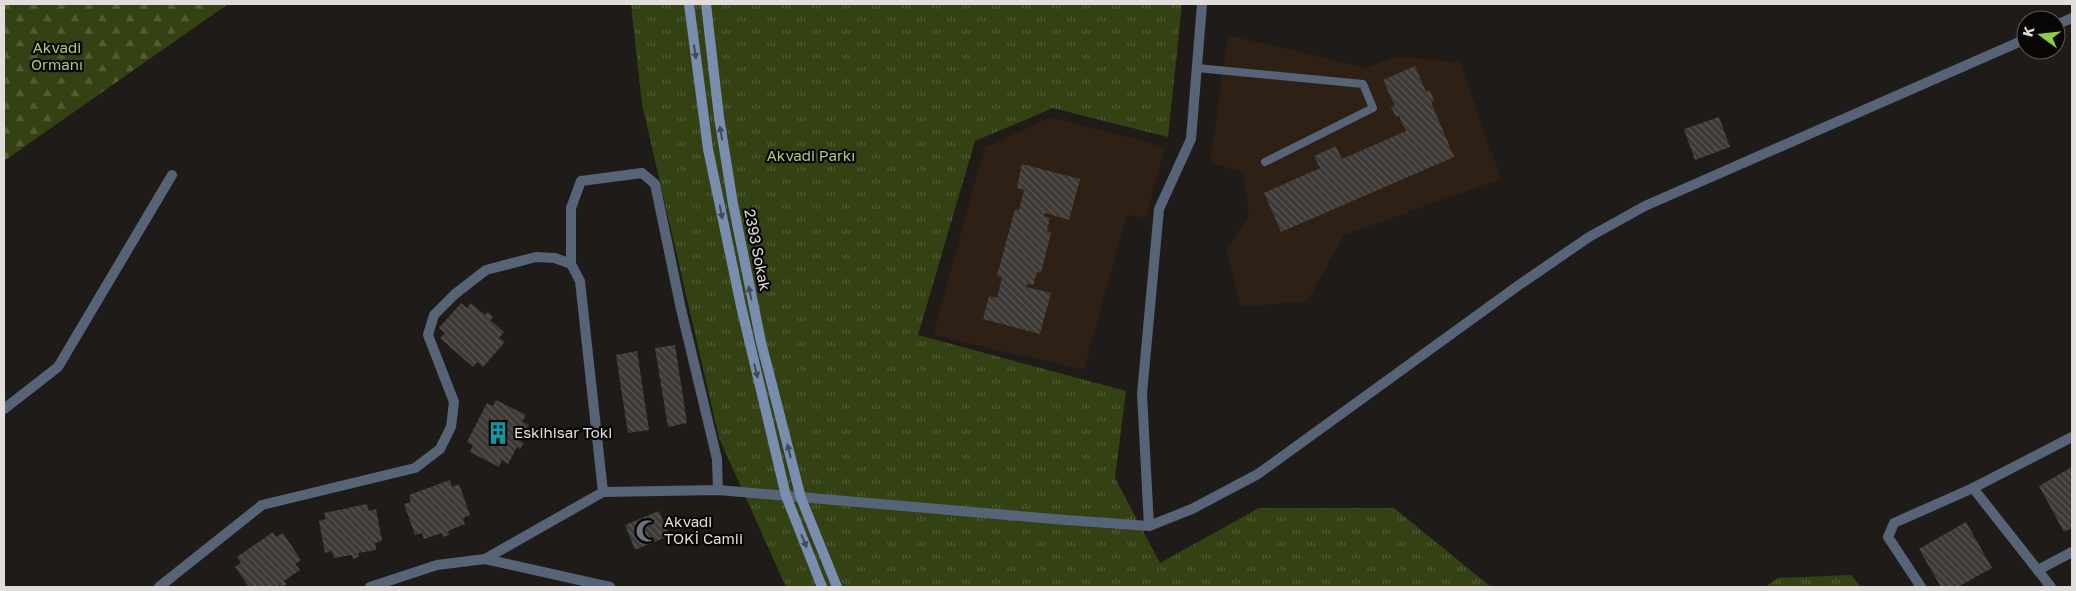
<svg xmlns="http://www.w3.org/2000/svg" width="2076" height="591" viewBox="0 0 2076 591" font-family="'Golos Text',sans-serif">
  <defs>
    <pattern id="grass-tufts" width="24" height="20" patternUnits="userSpaceOnUse" patternTransform="scale(1.25)"><rect width="24" height="20" fill="#344113"/><path d="M3 7l-1-3M5 7V3M7 7l1-3M15 17l-1-3M17 17v-4M19 17l1-3" fill="none" stroke="#515c35"/></pattern>
    <pattern id="forest-firs" width="22" height="20" patternUnits="userSpaceOnUse" patternTransform="scale(1.25)"><rect width="22" height="20" fill="#344113"/><path d="M5 1l3.5 6h-7zM16 11l3.5 6h-7z" fill="#515c35"/></pattern>
    <pattern id="building-back-hatch" width="6" height="6" patternUnits="userSpaceOnUse" patternTransform="scale(1.25)"><rect width="6" height="6" fill="#3e3a37"/><path d="M-1 5l2 2M0 0l6 6M5-1l2 2" fill="none" stroke="#5a5653"/></pattern>
  </defs>
  <rect width="100%" height="100%" fill="#1f1b18"/>
  <g fill="#2e2014">
    <path d="M1228 35 1366 68 1394 57 1460 62 1501 179 1344 235 1308 301 1241 307 1226 249 1249 216 1243 173 1210 162Z"/>
    <path d="M1050 117 1165 147 1146 218 1127 215 1084 370 933 335 984 148Z"/>
  </g>
  <g fill="url(#grass-tufts)">
    <path d="M631 4H1182L1168 137 1053 108 975 141 918 335 1126 391 1115 478 1160 563 1259 508H1394L1491 587H786L719 438 642 104Z"/>
    <path d="M1851 575 1861 587H1765L1778 578Z"/>
  </g>
  <path fill="url(#forest-firs)" d="M4 4H228L4 161Z"/>
  <g fill="url(#building-back-hatch)">
    <path d="M1415 66 1426 92 1430 90 1434 101 1431 102 1454 157 1281 232 1264 193 1320 168 1314 156 1336 146 1342 159 1406 131 1399 116 1396 117 1391 107 1395 106 1383 80Z"/>
    <path d="M1719 117 1730 147 1695 160 1684 129Z"/>
    <path d="M1022 164 1080 179 1069 220 1045 213 1044 216 1050 218 1047 231 1051 233 1041 273 1037 272 1033 285 1027 284 1026 287 1051 293 1040 334 983 319 989 296 997 298 1002 277 997 276 1015 209 1019 210 1024 190 1017 188Z"/>
    <path d="M461 303 467 308 471 303 485 315 488 312 493 317 490 320 504 332 499 338 505 342 483 367 477 362 473 367 440 338 445 333 439 328Z"/>
    <path d="M675 345 687 423 668 427 655 348Z"/>
    <path d="M637 351 649 430 628 433 616 355Z"/>
    <path d="M496 400 526 415 522 422 529 425 520 441 524 443 520 449 517 447 508 464 502 460 499 467 470 452 473 445 467 442 487 403 493 406Z"/>
    <path d="M2072 467V528L2064 532 2039 486Z"/>
    <path d="M450 480 452 487 459 484 470 515 463 518 465 524 448 531 449 535 443 537 442 533 424 539 422 533 415 535 404 504 411 502 409 495Z"/>
    <path d="M367 504 369 511 376 509 382 541 375 543 376 550 358 553 359 557 353 559 352 555 334 558 332 551 325 553 319 521 326 519 324 513Z"/>
    <path d="M659 511 669 536 635 550 625 525Z"/>
    <path d="M1966 522 1992 568 1958 587H1941L1919 549Z"/>
    <path d="M273 532 276 537 283 533 301 560 295 564 300 570 284 581 287 584 282 587 279 585 275 587H249L235 567 241 563 237 557Z"/>
  </g>
  <g fill="none" stroke-linecap="round" stroke-linejoin="round">
    <path stroke="#576478" stroke-width="8" d="M1197 68 1363 84 1373 108 1265 162"/>
    <g stroke="#576478" stroke-width="10">
      <path d="M2056 25 2072 18"/>
      <path d="M571 264V208L581 181 642 173 655 184 681 309 717 459 718 490"/>
      <path d="M4 409 58 367 172 175"/>
      <path d="M1973 488 2051 587"/>
      <path d="M1149 526 1142 394 1159 209 1191 139 1202 4"/>
      <path d="M485 559 603 492 718 490 1066 520 1149 526 1192 509 1258 474 1519 285 1589 237 1645 206 2026 39"/>
      <path d="M2038 570 2072 552"/>
      <path d="M159 587 262 505 415 468 440 449 451 427 454 402 428 335 434 315 455 294 486 270 536 257 555 258 571 264 580 281 603 492"/>
      <path d="M370 587 437 565 485 559 610 587"/>
      <path d="M1921 587 1888 537 1894 523 1973 488 2072 437"/>
    </g>
    <g stroke="#798eae" stroke-width="10">
      <path d="M689 4 708 149 741 306 786 496 822 587"/>
      <path d="M706 4 719 117 733 204 761 342 801 498 837 587"/>
    </g>
  </g>
  <defs><path id="oneway-solid" d="M-6-.8H1V-3.2L6.5 0L1 3.2V.8H-6Z" transform="scale(1.25)"/></defs>
  <g fill="#404a5a">
    <use href="#oneway-solid" transform="translate(695 52) rotate(82)"/>
    <use href="#oneway-solid" transform="translate(721 133) rotate(-99)"/>
    <use href="#oneway-solid" transform="translate(721 212) rotate(79)"/>
    <use href="#oneway-solid" transform="translate(750 293) rotate(-102)"/>
    <use href="#oneway-solid" transform="translate(756 371) rotate(76)"/>
    <use href="#oneway-solid" transform="translate(789 451) rotate(-104)"/>
    <use href="#oneway-solid" transform="translate(804 541) rotate(68)"/>
  </g>
  <defs>
    <symbol id="building-bare" viewBox="-9 -9 18 18"><path d="M-4-6H4V6H1V3H-1V6H-4ZM-2.5-4.3h1.7v1.8h-1.7ZM.8-4.3h1.7v1.8H.8ZM-2.5-1h1.7V.8h-1.7ZM.8-1h1.7V.8H.8Z" fill="#0f9aa8" stroke="#080605" stroke-width="2.5" paint-order="stroke"/></symbol>
    <symbol id="mosque-bare" viewBox="-9 -9 18 18"><path d="M3.5-4.9A6 6 0 1 0 3.5 4.9A5 5 0 1 1 3.5-4.9Z" fill="#6b7280" stroke="#080605" stroke-width="2.5" paint-order="stroke"/></symbol>
  </defs>
  <g fill-rule="evenodd">
    <use href="#building-bare" x="482" y="417" width="32" height="32"/>
    <use href="#mosque-bare" x="631" y="515" width="32" height="32"/>
  </g>
  <g text-anchor="middle" stroke-width="4.5" stroke-linejoin="round" paint-order="stroke">
    <g font-size="15" fill="#b1ca79" stroke="#080605">
      <text x="57" y="53">Akvadi<tspan x="57" dy="17">Ormanı</tspan></text>
      <text x="811" y="161">Akvadi Parkı</text>
    </g>
    <g font-size="15" fill="#e0dddb" stroke="#080605">
      <text transform="translate(757 250) rotate(79)" y="5">2393 Sokak</text>
    </g>
    <g font-size="15" fill="#e0dddb" stroke="#080605" text-anchor="start">
      <text x="514" y="438">Eskihisar Toki</text>
      <text x="664" y="527">Akvadi<tspan x="664" dy="17">TOKİ Camii</tspan></text>
    </g>
  </g>
  <rect width="2076" height="591" fill="none" stroke="#e0dddb" stroke-width="10"/>
  <g transform="translate(2041 35) rotate(285)"><circle r="24" fill="#080605" stroke="#5e5c5b"/>
  <path d="M0-4L9 19L0 12L-9 19Z" fill="#8cce46"/>
  <text y="-8" font-size="14" font-weight="bold" text-anchor="middle" fill="#e0dddb">K</text>
  </g>
</svg>
